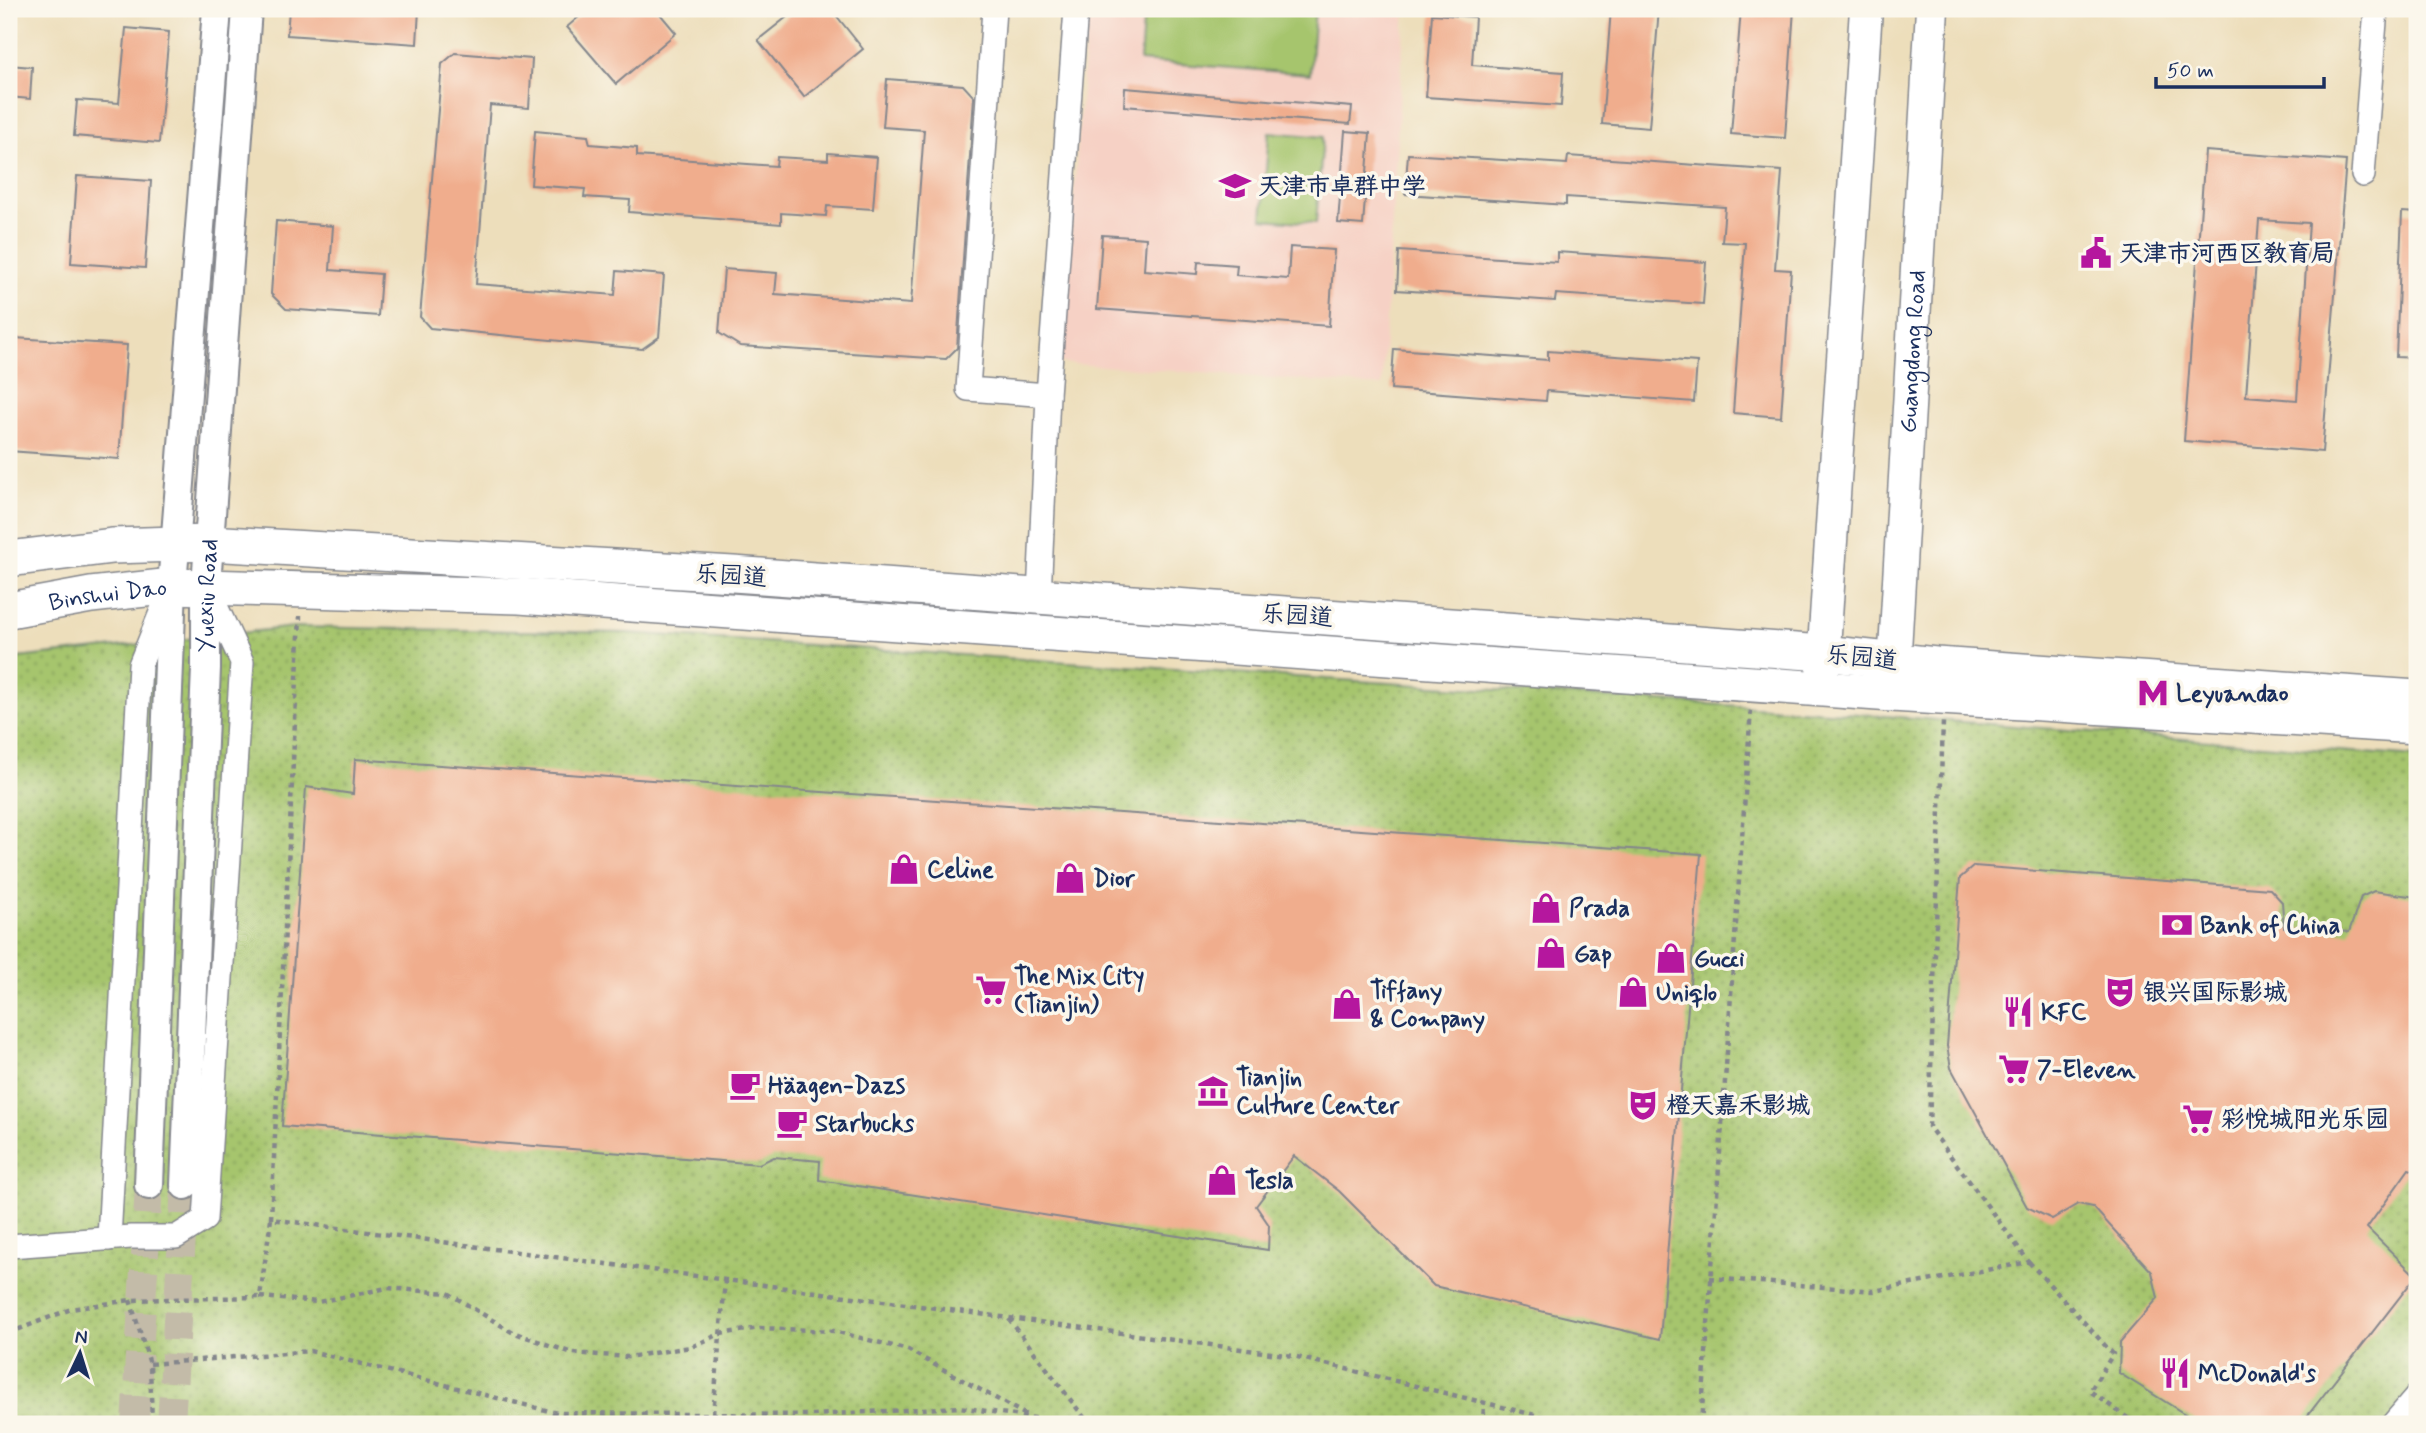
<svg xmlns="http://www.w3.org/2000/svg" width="2426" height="1433" viewBox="0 0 2426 1433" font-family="Mynerve,'LXGW WenKai TC',sans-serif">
  <defs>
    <pattern id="park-dots" width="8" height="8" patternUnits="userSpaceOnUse" patternTransform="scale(1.75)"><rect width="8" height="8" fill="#a6c56d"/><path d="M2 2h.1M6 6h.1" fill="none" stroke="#86a05d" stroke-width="1.8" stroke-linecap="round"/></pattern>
  </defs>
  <rect width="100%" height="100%" fill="#fbf7ec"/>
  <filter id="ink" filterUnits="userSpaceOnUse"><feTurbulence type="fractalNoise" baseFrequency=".0143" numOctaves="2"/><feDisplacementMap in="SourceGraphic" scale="14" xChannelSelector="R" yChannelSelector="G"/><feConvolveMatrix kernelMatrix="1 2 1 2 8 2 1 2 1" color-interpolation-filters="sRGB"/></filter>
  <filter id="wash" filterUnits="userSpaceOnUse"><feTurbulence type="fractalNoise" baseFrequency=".00686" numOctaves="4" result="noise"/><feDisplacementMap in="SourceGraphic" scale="28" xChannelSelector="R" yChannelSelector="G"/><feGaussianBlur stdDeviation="1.57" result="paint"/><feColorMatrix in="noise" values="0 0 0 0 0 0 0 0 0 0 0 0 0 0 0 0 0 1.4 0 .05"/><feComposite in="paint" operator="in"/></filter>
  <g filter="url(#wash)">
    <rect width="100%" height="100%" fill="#eddebb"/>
    <path fill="#f6d1c5" d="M1088 9H1405L1382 386 1061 363Z"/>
    <path fill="url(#park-dots)" stroke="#607a66" stroke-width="2" d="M294 627 627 633 1859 714 2417 757V1424H9V659Z"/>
    <g fill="#a6c56d" stroke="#607a66" stroke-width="2">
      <path d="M1144 9H1315L1310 74 1140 61Z"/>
      <path d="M1269 132 1323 137 1316 223 1262 219Z"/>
    </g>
    <g id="blocks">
      <g fill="#f0ad8d" fill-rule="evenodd">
        <path d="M289 9H419L417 44 287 35Z"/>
        <path d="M588 9H656L676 33 616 84 567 27Z"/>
        <path d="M797 9H831L863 49 804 97 758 40Z"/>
        <path d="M1611 9H1659L1649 128 1602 124Z"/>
        <path d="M1741 9H1794L1785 138 1731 134Z"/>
        <path d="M1432 14 1475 17 1472 65 1563 72 1561 106 1426 97Z"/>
        <path d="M126 28 169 32 159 143 74 136 77 100 119 103Z"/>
        <path d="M455 53 532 59 529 108 490 105 476 284 615 295 617 271 664 275 659 337 642 349 430 328 420 317 442 64Z"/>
        <path d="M9 65 32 67 30 99 9 97Z"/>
        <path d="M887 79 963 85 974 97 957 348 946 359 740 346 719 333 724 269 777 273 775 294 911 304 924 130 883 127Z"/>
        <path d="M1125 88 1352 107 1350 124 1124 106Z"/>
        <path d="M535 131 588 136 590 144 637 148V156L776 166 777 157 828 160V153L877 157 873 209 827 206 826 216 781 213V224L629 212 630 200 584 197 585 189 531 185Z"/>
        <path d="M1345 131 1370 133 1363 225 1338 223Z"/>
        <path d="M2205 151 2346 161 2322 452 2184 441ZM2259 220 2309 223 2297 400 2246 396Z"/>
        <path d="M1408 154 1567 164 1568 156 1782 171 1775 269 1791 270 1781 417 1733 413 1745 243 1722 242 1725 207 1566 197V205L1405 194Z"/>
        <path d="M77 176 151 181 145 268 71 263Z"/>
        <path d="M2402 212 2417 213V358L2396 357Z"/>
        <path d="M276 221 333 226 330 270 381 274 378 316 286 309 271 294Z"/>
        <path d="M1102 235 1146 238 1144 270 1197 274 1198 262 1237 265 1236 275 1288 279 1290 247 1334 250 1329 326 1097 309Z"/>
        <path d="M1399 251 1557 262V252L1706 262 1703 304 1556 294 1555 301 1397 290Z"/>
        <path d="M14 338 127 345 119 459 9 451Z"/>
        <path d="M1394 349 1548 360V351L1697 362 1694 402 1547 391 1546 401 1391 389Z"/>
        <path d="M355 759 1701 854 1660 1339 1434 1286 1339 1191 1294 1156 1256 1206 1269 1225 1268 1250 819 1180 820 1161 774 1157 759 1164 282 1126 306 787 353 794Z"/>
        <path d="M1974 866 2270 889 2282 902 2284 928 2349 932 2361 897 2374 891 2417 897V1172L2409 1169 2367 1228 2416 1276 2301 1424H2201L2119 1373 2120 1342 2158 1298 2152 1272 2093 1207 2078 1204 2052 1219 2027 1207 1951 1068 1947 1046 1960 878Z"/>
      </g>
    </g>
  </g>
  <g filter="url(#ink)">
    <use href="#blocks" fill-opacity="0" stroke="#84868c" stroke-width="2"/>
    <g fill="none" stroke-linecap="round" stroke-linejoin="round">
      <g stroke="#c3bba8" stroke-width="28" stroke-dasharray="28 14" stroke-linecap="butt">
        <path d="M135 1424 149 1185"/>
        <path d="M171 1424 185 1185"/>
      </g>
      <defs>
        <g id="minor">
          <path d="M994 9 968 389 1048 395"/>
          <path d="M2363 175 2376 9"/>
          <path d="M1039 597 1048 395 1076 9"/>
          <path d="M109 1239 140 665 168 595"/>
          <path d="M9 1246 131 1237H176L205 1219 242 662 208 589"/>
          <path d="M2393 1424 2417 1396"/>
        </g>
        <g id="tertiary">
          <path d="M149 1185 172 586 217 9"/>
          <path id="s1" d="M185 1185 206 668V585L247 9"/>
        </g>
        <g id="secondary">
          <path d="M1822 678 1866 9"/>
          <path id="s2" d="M1893 685 1932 9"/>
        </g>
        <g id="primary">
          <path d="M9 559 112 546 209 543 733 574 1823 653 1936 665 2417 698"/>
          <path id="s3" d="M9 610 91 595 172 586 519 596 1892 694 2417 726"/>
        </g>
      </defs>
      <use href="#minor" stroke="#84868c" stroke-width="26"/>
      <use href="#tertiary" stroke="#84868c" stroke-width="32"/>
      <use href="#secondary" stroke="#84868c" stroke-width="35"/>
      <use href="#primary" stroke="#84868c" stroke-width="38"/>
      <g stroke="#84868c" stroke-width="4.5" stroke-dasharray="5 5" stroke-linecap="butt">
        <path d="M271 1219 300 616"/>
        <path d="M2029 1262 2113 1354 2090 1391 2136 1424"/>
        <path d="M1710 1278 1874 1291 2029 1262 1929 1127 1943 722"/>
        <path d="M260 1297 318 1302 387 1288 448 1293 512 1332 572 1353 628 1357 691 1347 720 1334 760 1328 834 1331 908 1350 1028 1416"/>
        <path d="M130 1300 150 1364 152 1424"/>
        <path d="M1009 1319 1089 1424"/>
        <path d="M9 1333 71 1309 130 1300 260 1297 271 1219 1293 1356 1572 1424"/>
        <path d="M150 1364 310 1351 557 1413 814 1415 959 1407 1076 1424"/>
        <path d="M713 1414 725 1281"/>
        <path d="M753 1415 754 1424"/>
        <path d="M1483 1424 1484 1403"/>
        <path d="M1701 1424 1751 709"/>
      </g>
      <use href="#minor" stroke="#fff" stroke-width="23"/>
      <use href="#tertiary" stroke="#fff" stroke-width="28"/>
      <use href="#secondary" stroke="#fff" stroke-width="32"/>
      <use href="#primary" stroke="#fff" stroke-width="35"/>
    </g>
  </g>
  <defs>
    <symbol id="school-bare" viewBox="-9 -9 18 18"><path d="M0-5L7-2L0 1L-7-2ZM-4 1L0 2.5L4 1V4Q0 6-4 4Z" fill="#b5179e" stroke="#fbf7ec" stroke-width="2.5" paint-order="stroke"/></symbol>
    <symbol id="civic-bare" viewBox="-9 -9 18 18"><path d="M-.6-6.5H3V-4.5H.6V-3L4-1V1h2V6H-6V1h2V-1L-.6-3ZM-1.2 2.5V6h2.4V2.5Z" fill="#b5179e" stroke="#fbf7ec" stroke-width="2.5" paint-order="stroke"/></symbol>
    <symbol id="metro-bare" viewBox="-9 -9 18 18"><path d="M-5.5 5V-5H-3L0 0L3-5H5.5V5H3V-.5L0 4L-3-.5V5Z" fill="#b5179e" stroke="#fbf7ec" stroke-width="2.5" paint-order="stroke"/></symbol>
    <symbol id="shop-bare" viewBox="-9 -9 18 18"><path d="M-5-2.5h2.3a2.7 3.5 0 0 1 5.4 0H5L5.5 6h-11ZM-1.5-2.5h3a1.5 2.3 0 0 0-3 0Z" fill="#b5179e" stroke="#fbf7ec" stroke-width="2.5" paint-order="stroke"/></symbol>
    <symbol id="bank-bare" viewBox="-9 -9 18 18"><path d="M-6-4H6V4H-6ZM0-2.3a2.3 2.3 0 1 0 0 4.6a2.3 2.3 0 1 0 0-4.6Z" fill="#b5179e" stroke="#fbf7ec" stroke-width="2.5" paint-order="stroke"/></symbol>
    <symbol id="supermarket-bare" viewBox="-9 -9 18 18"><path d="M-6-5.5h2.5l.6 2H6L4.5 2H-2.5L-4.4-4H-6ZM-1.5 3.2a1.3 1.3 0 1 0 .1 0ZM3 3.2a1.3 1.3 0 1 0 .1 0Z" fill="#b5179e" stroke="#fbf7ec" stroke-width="2.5" paint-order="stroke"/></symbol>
    <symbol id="theatre-bare" viewBox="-9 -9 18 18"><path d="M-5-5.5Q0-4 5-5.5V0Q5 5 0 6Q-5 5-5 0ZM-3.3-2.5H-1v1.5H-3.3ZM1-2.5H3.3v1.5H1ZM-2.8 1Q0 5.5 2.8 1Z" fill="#b5179e" stroke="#fbf7ec" stroke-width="2.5" paint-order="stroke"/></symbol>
    <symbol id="restaurant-bare" viewBox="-9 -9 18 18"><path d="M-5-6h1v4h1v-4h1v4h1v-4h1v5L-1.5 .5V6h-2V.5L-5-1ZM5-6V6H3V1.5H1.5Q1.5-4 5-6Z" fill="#b5179e" stroke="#fbf7ec" stroke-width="2.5" paint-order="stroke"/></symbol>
    <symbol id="cafe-bare" viewBox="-9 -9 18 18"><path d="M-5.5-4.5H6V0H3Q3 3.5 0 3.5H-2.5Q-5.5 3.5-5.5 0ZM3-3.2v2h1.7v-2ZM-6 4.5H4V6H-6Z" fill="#b5179e" stroke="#fbf7ec" stroke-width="2.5" paint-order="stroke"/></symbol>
    <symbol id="museum-bare" viewBox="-9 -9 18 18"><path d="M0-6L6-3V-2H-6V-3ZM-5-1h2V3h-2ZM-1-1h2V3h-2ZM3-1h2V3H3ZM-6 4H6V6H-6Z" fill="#b5179e" stroke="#fbf7ec" stroke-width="2.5" paint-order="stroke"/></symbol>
  </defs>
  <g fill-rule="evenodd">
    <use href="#school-bare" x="1213" y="164" width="44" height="44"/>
    <use href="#civic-bare" x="2074" y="231" width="44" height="44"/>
    <use href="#metro-bare" x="2131" y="671" width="44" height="44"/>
    <use href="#shop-bare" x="882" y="847" width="44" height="44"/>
    <use href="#shop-bare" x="1048" y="856" width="44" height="44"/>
    <use href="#shop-bare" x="1524" y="886" width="44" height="44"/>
    <use href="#bank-bare" x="2155" y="903" width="44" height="44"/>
    <use href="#shop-bare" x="1529" y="931" width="44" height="44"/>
    <use href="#shop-bare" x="1649" y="936" width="44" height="44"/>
    <use href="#supermarket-bare" x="969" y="968" width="44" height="44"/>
    <use href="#shop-bare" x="1611" y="970" width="44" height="44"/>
    <use href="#theatre-bare" x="2098" y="970" width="44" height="44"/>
    <use href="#shop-bare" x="1325" y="982" width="44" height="44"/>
    <use href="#restaurant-bare" x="1996" y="990" width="44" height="44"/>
    <use href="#supermarket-bare" x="1992" y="1047" width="44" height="44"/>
    <use href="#cafe-bare" x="723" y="1063" width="44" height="44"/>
    <use href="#museum-bare" x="1191" y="1069" width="44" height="44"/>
    <use href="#theatre-bare" x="1621" y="1083" width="44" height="44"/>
    <use href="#supermarket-bare" x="2176" y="1097" width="44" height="44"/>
    <use href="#cafe-bare" x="770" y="1101" width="44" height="44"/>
    <use href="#shop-bare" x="1200" y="1158" width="44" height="44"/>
    <use href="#restaurant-bare" x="2153" y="1351" width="44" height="44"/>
  </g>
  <g text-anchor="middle" stroke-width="7" stroke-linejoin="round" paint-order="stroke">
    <g font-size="24" font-weight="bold" fill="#1b2f5e" stroke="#fbf7ec" text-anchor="start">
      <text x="1258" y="194">天津市卓群中学</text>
      <text x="2119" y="261">天津市河西区教育局</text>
      <text x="2176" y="701">Leyuandao</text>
      <text x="927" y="877">Celine</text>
      <text x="1093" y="886">Dior</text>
      <text x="1569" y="916">Prada</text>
      <text x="2200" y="933">Bank of China</text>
      <text x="1574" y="961">Gap</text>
      <text x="1694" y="966">Gucci</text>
      <text x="1014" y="984">The Mix City<tspan x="1014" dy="28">(Tianjin)</tspan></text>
      <text x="1370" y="998">Tiffany<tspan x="1370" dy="28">&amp; Company</tspan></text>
      <text x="1656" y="1000">Uniqlo</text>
      <text x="2143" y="1000">银兴国际影城</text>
      <text x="2041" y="1020">KFC</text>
      <text x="2037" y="1077">7-Eleven</text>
      <text x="1236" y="1085">Tianjin<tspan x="1236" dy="28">Culture Center</tspan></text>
      <text x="768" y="1093">Häagen-Dazs</text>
      <text x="1666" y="1113">橙天嘉禾影城</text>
      <text x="2221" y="1127">彩悦城阳光乐园</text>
      <text x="815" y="1131">Starbucks</text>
      <text x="1245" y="1188">Tesla</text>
      <text x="2198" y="1381">McDonald's</text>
    </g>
    <g font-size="24" fill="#1b2f5e" stroke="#fbf7ec">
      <text dy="8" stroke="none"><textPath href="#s2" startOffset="334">Guangdong Road</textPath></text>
      <text transform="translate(731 575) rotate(4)" y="8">乐园道</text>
      <text dy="8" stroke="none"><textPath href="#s3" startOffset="100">Binshui Dao</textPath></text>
      <text dy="8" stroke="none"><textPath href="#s1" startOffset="590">Yuexiu Road</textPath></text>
      <text transform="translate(1297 615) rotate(4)" y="8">乐园道</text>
      <text transform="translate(1862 657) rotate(6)" y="8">乐园道</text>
    </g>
  </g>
  <rect width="2426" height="1433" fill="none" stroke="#fbf7ec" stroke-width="35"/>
  <g transform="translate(80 1353) rotate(4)" stroke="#fbf7ec" stroke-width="5" paint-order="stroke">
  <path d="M0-5L12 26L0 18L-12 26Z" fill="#1b2f5e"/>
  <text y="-10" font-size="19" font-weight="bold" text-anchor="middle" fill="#1b2f5e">N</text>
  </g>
  <path d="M2156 77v10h168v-10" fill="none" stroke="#1b2f5e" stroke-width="3.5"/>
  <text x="2167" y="77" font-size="21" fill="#1b2f5e" stroke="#fbf7ec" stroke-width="5" paint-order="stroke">50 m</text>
</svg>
